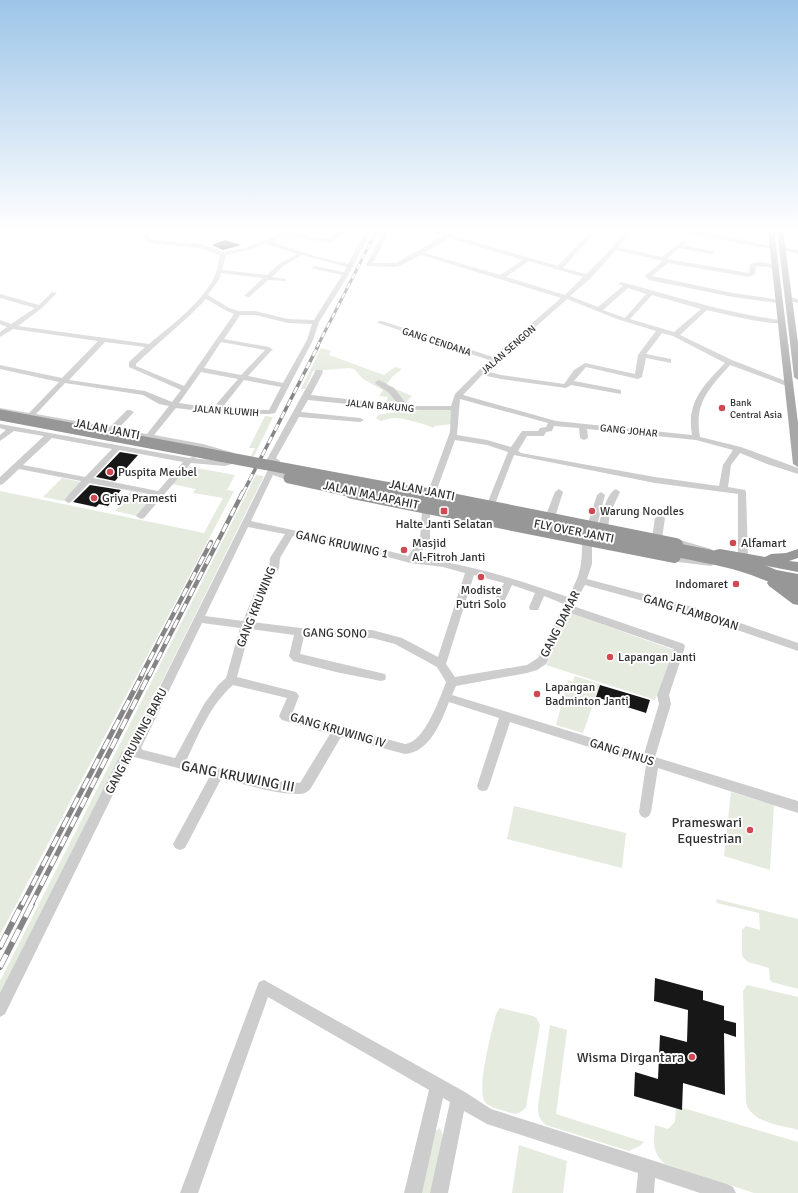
<svg xmlns="http://www.w3.org/2000/svg" width="798" height="1193" viewBox="0 0 798 1193" font-family="Signika,sans-serif">
  <rect width="100%" height="100%" fill="#fff"/>
  <g fill="#e5ebdf">
    <path d="M321 348 331 351 329 355 384 375 395 367 402 369 392 377 386 385 412 396 407 401 409 403 401 407 395 406V403L386 402 388 397 379 396 383 390 363 379 354 369 349 368 313 371 305 389H301Z"/>
    <path d="M453 409 452 424 435 426 433 428C427 424 399 417 393 418 386 418 382 424 376 418L378 415C403 410 427 410 453 409Z"/>
    <path d="M265 416 273 417 254 456H251L255 448H249Z"/>
    <path d="M186 466 235 475 227 490 234 491 0 935V491L204 533 223 498 193 493 196 489 171 484Z"/>
    <path d="M256 475 264 476 127 752 0 1001V981Z"/>
    <path d="M62 478 81 482 63 501 43 497Z"/>
    <path d="M131 491 153 496 137 516 115 511Z"/>
    <path d="M570 613 674 650 655 700 546 665Z"/>
    <path d="M575 676 600 684 583 733 556 725 568 680 573 682Z"/>
    <path d="M731 792 774 805 770 870 724 856Z"/>
    <path d="M514 806 626 833 622 868 507 839Z"/>
    <path d="M716 899 798 919V989L772 982 770 980 769 968 748 962 742 956V930L746 926 760 930 759 913 717 903Z"/>
    <path d="M747 985 798 997V1130C780 1125 752 1123 746 1103L743 991Z"/>
    <path d="M500 1008 533 1016 537 1019 540 1025 526 1107C519 1115 514 1115 505 1111 498 1109 489 1107 485 1102 476 1088 492 1031 496 1014Z"/>
    <path d="M550 1025 567 1030 556 1114 644 1142 640 1146 629 1151 546 1125C539 1120 538 1114 538 1106Z"/>
    <path d="M676 1106 798 1142V1193H754L665 1164C651 1151 654 1143 655 1125L668 1129 675 1122Z"/>
    <path d="M440 1128 443 1135 431 1193H420L434 1132Z"/>
    <path d="M519 1145 567 1161 563 1193H512Z"/>
  </g>
  <g fill="#171717">
    <path d="M225 240 241 245 223 250 212 245Z"/>
    <path d="M120 452 138 455 115 481 96 477Z"/>
    <path d="M90 485 121 490 108 506 99 504 96 507 73 502Z"/>
    <path d="M600 685 650 700 646 713 596 697Z"/>
    <path d="M655 978 703 991V1000L724 1006V1020L736 1023V1037L724 1033 725 1095 683 1083 682 1110 634 1096 635 1072 658 1079 660 1035 687 1042 688 1010 654 1001Z"/>
  </g>
  <g fill="none" stroke-linecap="round" stroke-linejoin="round">
    <g fill="#cdcdcd" fill-rule="evenodd">
      <path d="M142 230H148L149 237 152 240 200 244 223 252 244 248 281 234 270 230H280L328 239 343 230H350L329 243 287 236 272 242 321 258 348 264 366 230H372L349 274 319 322 313 340 275 413 270 414 215 413 176 408 154 435 203 444 234 453 240 460 239 462 225 466 191 463 144 518 141 519 136 516 154 495 89 483 71 502 68 503 64 500 81 481 19 469 3 484 0 485V477L44 436 14 431 0 441V435L6 430 0 428V424L189 458 193 457 198 459 225 460 230 459 228 457 199 448 0 412V408L29 413 59 382 0 369V365L62 378 98 341 13 329 0 337V332L7 327 0 324V320L11 324 35 308 0 298V294L39 305 52 292 57 293 42 308 18 326 149 344C171 326 201 303 214 278 217 272 218 263 220 255L199 248 148 243 143 237ZM266 244 297 254 279 264 267 275 222 270 226 255 248 250ZM302 255 347 267 344 272 314 266 311 268 342 275 314 320 288 319 255 311H239L229 308 208 295 220 278 221 273 263 278 244 296 249 297 268 280 286 281V279L272 277 283 266ZM206 299 225 310 234 314 184 386 136 366V364C158 342 184 323 206 299ZM240 315H255L288 323 312 324 307 340 283 383 248 376 271 351 273 350 269 347 224 339ZM105 342 145 347 129 362V367L181 390 172 402 145 391 69 380ZM221 342 265 350 241 375 204 368ZM201 372 238 379 213 408 179 403ZM244 380 281 387 269 410 221 409ZM65 383 143 395 159 404 169 406 147 434 118 429 134 412 130 410H127L110 427 36 414ZM52 438 112 449 85 477 23 465ZM119 450 183 462 158 491 93 478Z"/>
      <path d="M384 230H390L373 263H396L443 236 424 230H434L558 266 591 230H597L563 268 586 274 608 252 626 230H632L618 247 662 257 683 240 686 242 683 245 715 252 712 254 679 248 667 259 749 273 750 264C757 260 772 263 778 268L775 270 768 267 756 266 755 274 749 277 668 263 652 276 733 293 780 300 781 301 778 303 733 297 649 280 645 276 646 275 663 261 616 250 591 278 570 296 598 307 623 286 618 284 621 282C674 296 725 313 780 320L783 322C776 327 719 313 707 310L680 335 732 360 791 383 787 385H784L730 365C709 389 694 402 700 437L741 447 798 468V474L767 464 740 453 731 465 728 487 745 490 746 492 748 557 746 559 743 560 738 557V494L655 483 514 455 495 504 491 507 487 504 508 452 487 445 455 440 436 492 432 495 429 494 428 492 450 432 451 410H406L308 400 301 412 360 418 364 420 360 422 299 417 276 458 280 461 276 470 299 478 300 480 296 483 273 475 251 521 377 548 408 556 420 539 422 511 426 508 430 511V539L417 558C469 564 519 580 568 597 580 576 582 567 582 543L587 540 592 543V564L587 579 697 608 798 643V651L691 614 585 585 573 606 684 644 685 647 669 695 671 704 655 757 798 801V813L658 768 651 812 649 816 645 818 641 816 639 812 646 765 510 722 489 786 487 790 483 791 479 790 477 786 499 718 449 702C441 722 430 752 405 754L341 737 311 788C308 792 304 794 298 794 273 794 246 784 221 779L185 848 180 850 175 848 173 844 210 776 134 757 130 760 5 1014 0 1017V993L122 752 131 745 271 464 266 461 316 370H322L323 372 311 395 399 405 388 392 376 384 375 382 379 380 394 388 408 406H451L455 394 489 360 378 323V321H382L493 357 561 298 421 255 397 267 367 266 366 265ZM449 238 523 260 500 275 425 253ZM529 261 583 277 565 295 506 277ZM628 288 646 294 625 318 603 310ZM652 295 701 309 674 332 630 319ZM567 299 617 319 656 331 638 355 635 374 585 363 574 370 564 384 501 375 486 371ZM662 333 673 336 725 363C704 385 686 402 692 435L556 421 463 395 482 375 501 379 566 388 571 385 621 394V390L574 381 586 367 638 379 642 377 646 358 671 363V359L646 354ZM460 399 548 423 546 427 540 428 538 431H522L511 447 487 440 457 435ZM554 426 579 428 580 438 584 440 588 438 587 429 696 440 733 450 723 465 719 486 655 477 521 453 518 451 527 436H544L546 432 552 431ZM248 527 285 534 270 558 269 568 254 594 243 621 205 616ZM293 536 377 554 410 563 443 567 465 573 438 657 402 638 372 630H317L252 622 264 594 279 568 280 558ZM474 575 504 583 496 597 497 600H505L512 585 535 593 529 607 530 610H538L544 596 564 604 538 658 527 665 455 677 446 664ZM570 613 674 649 657 695 659 704 644 754 452 695 456 686 527 673 537 670 546 664ZM202 623 240 628 226 678 219 684 204 704 175 758 143 750 141 748ZM250 629 294 635 289 656 293 661 336 672 381 681 385 680 386 677 385 674 300 654 304 636 317 638H372L395 644 437 667 446 682C440 698 424 743 405 744L292 714 299 696 296 692 237 677ZM233 685 287 698 279 716 282 720 330 734 300 783 278 781 186 761C199 734 210 705 233 685Z"/>
      <path d="M638 230H685L705 232 775 247 772 249C736 243 701 235 665 231 656 231 649 236 638 230Z"/>
      <path d="M780 247 798 250V254L780 249Z"/>
      <path d="M788 297 798 299V303L786 300V298Z"/>
      <path d="M559 489 563 492 555 517 550 520 547 519 545 517 555 492Z"/>
      <path d="M616 489 620 492 610 513 608 528 603 531 600 530 598 528C600 519 607 492 616 489Z"/>
      <path d="M601 492 605 495 597 526 592 529 589 528 587 526 597 495Z"/>
      <path d="M660 515 665 518 662 538 657 541 652 538 655 518Z"/>
      <path d="M670 537 711 549 713 551 708 554 667 542 665 540Z"/>
      <path d="M665 555 711 560 716 563 711 566 662 560 660 558 662 556Z"/>
      <path d="M264 980 465 1092 491 1109 727 1184 733 1187 736 1193H700L655 1178 654 1193H636L638 1173 487 1124 464 1111 448 1193H430L450 1102 443 1098 422 1193H404L429 1090 268 997 198 1193H180L257 987 259 982Z"/>
    </g>
    <g fill="#a8a8a8" fill-rule="evenodd">
      <path d="M768 230H774L798 423V467L793 464Z"/>
      <path d="M777 230H783L798 343V380L794 377Z"/>
    </g>
    <g fill="#979797" fill-rule="evenodd">
      <path d="M720 549 765 557 771 554 786 553 798 549V558L789 561 798 562V572L715 556 713 553 715 550Z"/>
      <path d="M771 569 798 574V584L780 580 798 593V605L793 604 769 586 767 583 769 580 772 579 766 577 764 574 766 571Z"/>
    </g>
    <defs>
      <path id="rail-far4" d="M317 347 377 230"/>
      <path id="rail-far3" d="M243 493 318 346"/>
      <g id="rail-far2">
        <path d="M141 676 211 542"/>
        <path d="M149 676 243 492"/>
      </g>
      <g id="rail-far1">
        <path d="M22 905 142 675"/>
        <path d="M31 905 149 675"/>
      </g>
      <g id="rail">
        <path d="M0 947 22 904"/>
        <path d="M0 967 32 904"/>
      </g>
    </defs>
    <use href="#rail-far4" stroke="#858585" stroke-width="3"/>
    <use href="#rail-far3" stroke="#858585" stroke-width="3.5"/>
    <use href="#rail-far2" stroke="#858585" stroke-width="4.5"/>
    <use href="#rail-far1" stroke="#858585" stroke-width="5"/>
    <use href="#rail" stroke="#858585" stroke-width="6"/>
    <use href="#rail-far4" stroke="#fff" stroke-width="2" stroke-dasharray="5.5" stroke-linecap="butt"/>
    <use href="#rail-far3" stroke="#fff" stroke-width="2.5" stroke-dasharray="7" stroke-linecap="butt"/>
    <use href="#rail-far2" stroke="#fff" stroke-width="3" stroke-dasharray="9" stroke-linecap="butt"/>
    <use href="#rail-far1" stroke="#fff" stroke-width="3.5" stroke-dasharray="11" stroke-linecap="butt"/>
    <use href="#rail" stroke="#fff" stroke-width="4.5" stroke-dasharray="14" stroke-linecap="butt"/>
    <g stroke="#979797" stroke-width="11">
      <path d="M0 415 417 493"/>
      <path d="M289 478 357 493"/>
    </g>
    <g stroke="#979797" stroke-width="14">
      <path d="M352 492 674 556"/>
      <path d="M412 492 676 545"/>
      <path d="M665 548C712 557 757 563 798 590"/>
    </g>
  </g>
  <linearGradient id="sky" x2="0" y2="1"><stop stop-color="#9dc5e8"/><stop offset="0.58" stop-color="#fff"/><stop offset="1" stop-color="#fff" stop-opacity="0"/></linearGradient>
  <rect width="798" height="397" fill="url(#sky)"/>
  <g fill="#d04851" stroke="#fff" stroke-width="1.5">
    <circle cx="722" cy="408" r="4"/>
    <circle cx="110" cy="472" r="4"/>
    <circle cx="94" cy="498" r="4"/>
    <rect x="440" y="507" width="8" height="8" rx="2"/>
    <circle cx="592" cy="511" r="4"/>
    <circle cx="733" cy="543" r="4"/>
    <circle cx="404" cy="550" r="4"/>
    <circle cx="481" cy="577" r="4"/>
    <circle cx="736" cy="584" r="4"/>
    <circle cx="610" cy="657" r="4"/>
    <circle cx="537" cy="694" r="4"/>
    <circle cx="750" cy="830" r="4"/>
    <circle cx="692" cy="1057" r="4"/>
  </g>
  <g text-anchor="middle" stroke-width="4" stroke-linejoin="round" paint-order="stroke">
    <g font-size="10" fill="#303030" stroke="#fff">
      <text transform="translate(437 341) rotate(18)" y="4">GANG CENDANA</text>
      <text transform="translate(508 349) rotate(-41)" y="4">JALAN SENGON</text>
      <text transform="translate(380 405) rotate(5)" y="4">JALAN BAKUNG</text>
      <text transform="translate(226 410) rotate(4)" y="4">JALAN KLUWIH</text>
      <text transform="translate(629 430) rotate(6)" y="4">GANG JOHAR</text>
    </g>
    <g font-size="10" fill="#303030" stroke="#fff" text-anchor="start">
      <text x="730" y="406">Bank<tspan x="730" dy="12">Central Asia</tspan></text>
    </g>
    <g font-size="12" fill="#303030" stroke="#fff">
      <text transform="translate(107 429) rotate(11)" y="4">JALAN JANTI</text>
      <text transform="translate(422 490) rotate(11)" y="4">JALAN JANTI</text>
      <text transform="translate(371 495) rotate(12)" y="4">JALAN MAJAPAHIT</text>
      <text transform="translate(574 531) rotate(11)" y="4">FLY OVER JANTI</text>
      <text transform="translate(342 544) rotate(12)" y="4">GANG KRUWING 1</text>
      <text transform="translate(256 607) rotate(-68)" y="4">GANG KRUWING</text>
      <text transform="translate(691 612) rotate(17)" y="4">GANG FLAMBOYAN</text>
      <text transform="translate(560 624) rotate(-63)" y="4">GANG DAMAR</text>
      <text transform="translate(335 633) rotate(1)" y="4">GANG SONO</text>
      <text transform="translate(338 730) rotate(16)" y="4">GANG KRUWING IV</text>
      <text transform="translate(136 741) rotate(-62)" y="4">GANG KRUWING BARU</text>
      <text transform="translate(622 752) rotate(17)" y="4">GANG PINUS</text>
    </g>
    <g font-size="12" fill="#303030" stroke="#fff" text-anchor="start">
      <text x="118" y="476">Puspita Meubel</text>
      <text x="102" y="502">Griya Pramesti</text>
      <text x="600" y="515">Warung Noodles</text>
      <text x="444" y="528" text-anchor="middle">Halte Janti Selatan</text>
      <text x="412" y="547">Masjid<tspan x="412" dy="14">Al-Fitroh Janti</tspan></text>
      <text x="741" y="547">Alfamart</text>
      <text x="728" y="588" text-anchor="end">Indomaret</text>
      <text x="481" y="594" text-anchor="middle">Modiste<tspan x="481" dy="14">Putri Solo</tspan></text>
      <text x="618" y="661">Lapangan Janti</text>
      <text x="545" y="691">Lapangan<tspan x="545" dy="14">Badminton Janti</tspan></text>
    </g>
    <g font-size="14" fill="#303030" stroke="#fff">
      <text transform="translate(238 776) rotate(11)" y="5">GANG KRUWING III</text>
    </g>
    <g font-size="14" fill="#303030" stroke="#fff" text-anchor="end">
      <text x="742" y="827">Prameswari<tspan x="742" dy="16">Equestrian</tspan></text>
      <text x="684" y="1062">Wisma Dirgantara</text>
    </g>
  </g>
</svg>
